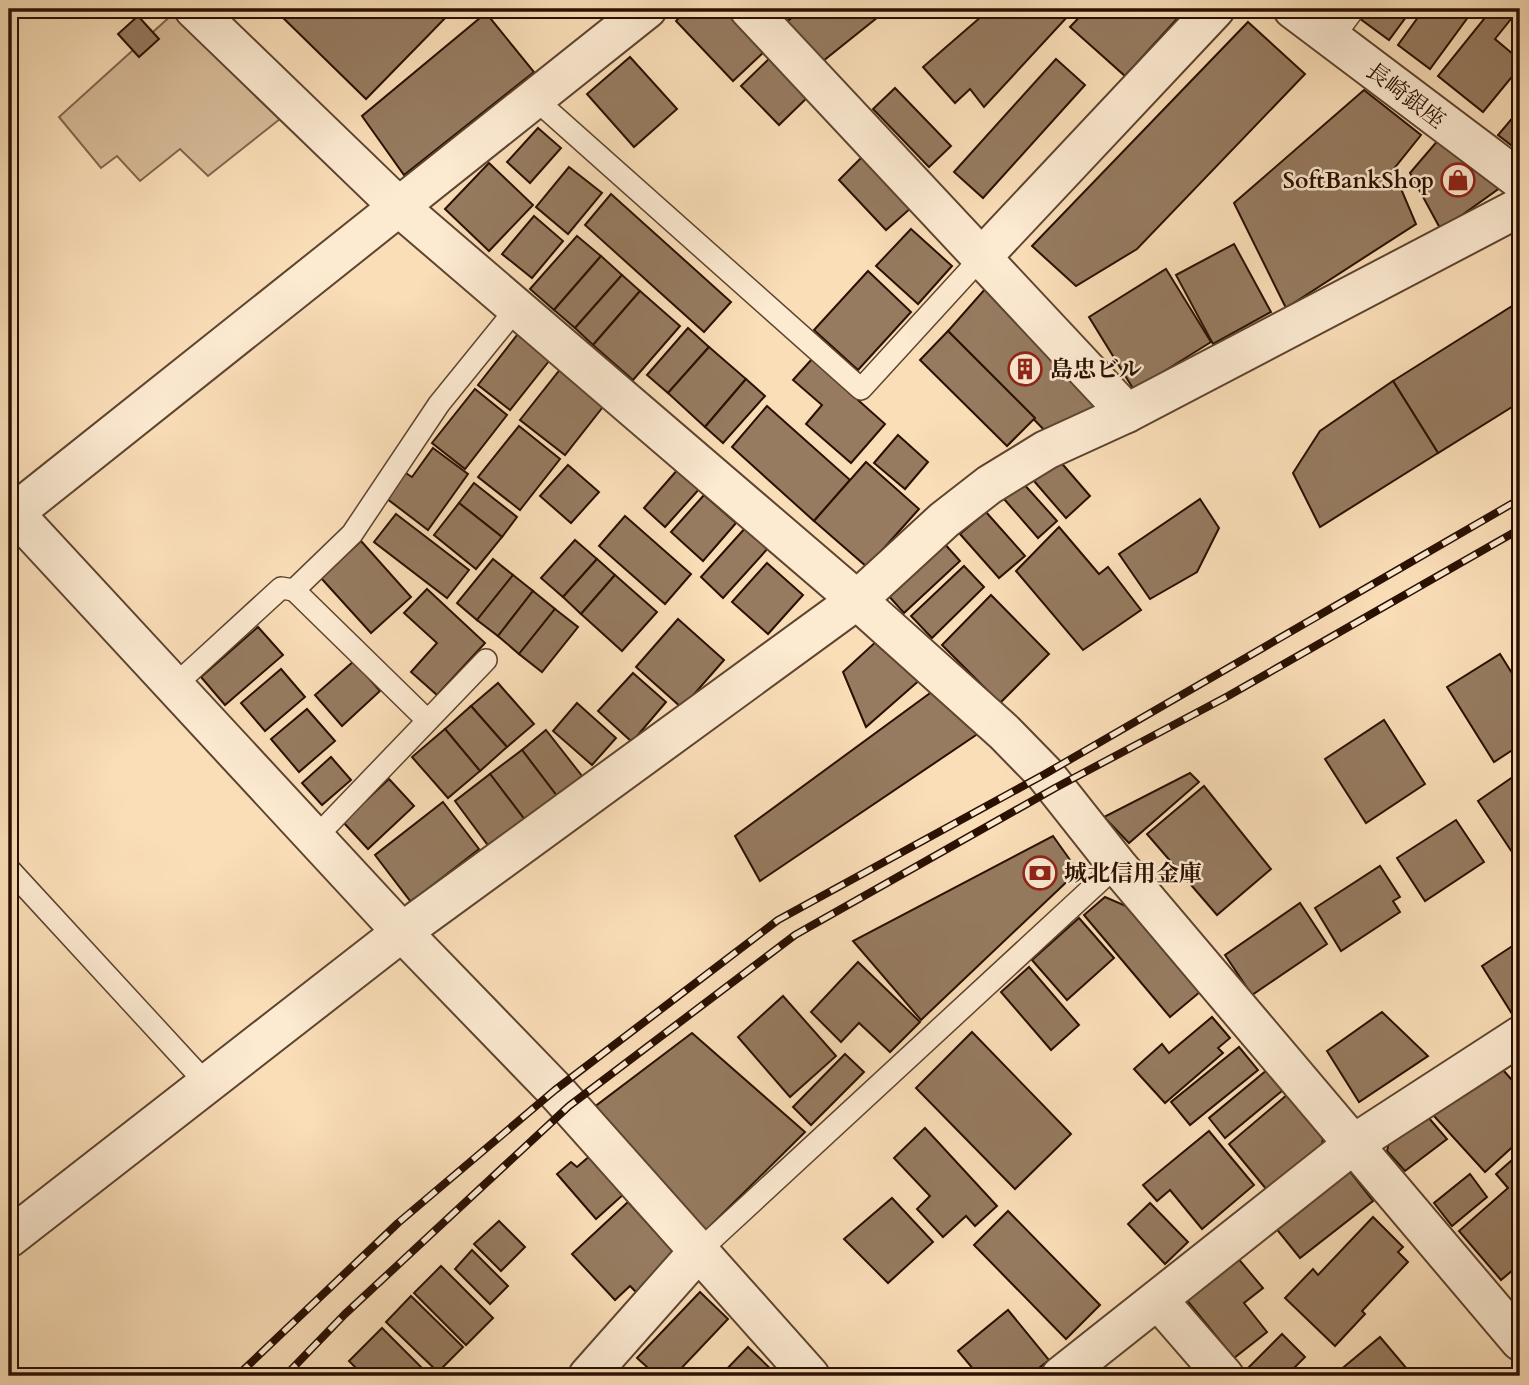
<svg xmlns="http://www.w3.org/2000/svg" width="1529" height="1385" viewBox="0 0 1529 1385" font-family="Cardo,'Noto Serif JP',serif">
  <rect width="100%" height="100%" fill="#fadeb8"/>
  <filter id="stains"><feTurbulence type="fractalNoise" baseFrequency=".00286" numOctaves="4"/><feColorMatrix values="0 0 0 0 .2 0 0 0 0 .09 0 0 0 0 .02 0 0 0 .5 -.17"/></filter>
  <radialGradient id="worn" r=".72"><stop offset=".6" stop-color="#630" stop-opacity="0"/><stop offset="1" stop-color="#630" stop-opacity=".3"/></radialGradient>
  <path fill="#d7bb99" stroke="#80664d" stroke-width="2" d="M174 13 280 119 208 176 180 149 140 181 117 156 101 168 59 117Z"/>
  <g fill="#967b60" stroke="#2a1001" stroke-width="2">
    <path d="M274 9H454L366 99Z"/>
    <path d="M688 9H728L767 49 733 81 676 21Z"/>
    <path d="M772 9H803L784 24Z"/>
    <path d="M803 9H888L818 65 784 24Z"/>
    <path d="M990 9H1061L1068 16 984 107 970 89 955 103 923 67Z"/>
    <path d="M1087 9H1186L1125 76 1070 27Z"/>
    <path d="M1366 9H1412L1389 40 1359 18Z"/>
    <path d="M1424 9H1474L1430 69 1398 45Z"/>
    <path d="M1492 9H1519L1495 39 1520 60V67L1483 112 1438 76Z"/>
    <path d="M486 13 534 72 404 175 362 116Z"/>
    <path d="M138 16 159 39 139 57 118 34Z"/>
    <path d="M1248 22 1305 74 1137 249 1076 286 1032 246Z"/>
    <path d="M775 53 812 93 779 125 741 86Z"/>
    <path d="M630 57 677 109 634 147 587 94Z"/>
    <path d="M1056 59 1085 85 983 198 954 172Z"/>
    <path d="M895 88 951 146 929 167 873 109Z"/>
    <path d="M1364 90 1421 135 1393 170 1416 224 1286 308 1234 203Z"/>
    <path d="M1520 109V152L1498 135Z"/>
    <path d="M538 128 561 148 530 183 507 162Z"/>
    <path d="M1439 139 1504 185 1441 230 1410 173Z"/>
    <path d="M863 156 912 207 886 230 839 180Z"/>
    <path d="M489 163 533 205 489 251 445 209Z"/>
    <path d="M569 167 602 193 568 234 536 207Z"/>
    <path d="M611 194 731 302 704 332 585 225Z"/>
    <path d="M534 216 563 241 532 278 502 254Z"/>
    <path d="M911 229 952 266 918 304 876 266Z"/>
    <path d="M577 236 601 256 554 310 530 289Z"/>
    <path d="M1234 244 1271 312 1213 344 1176 275Z"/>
    <path d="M601 256 622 275 575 328 554 310Z"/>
    <path d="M1166 269 1211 342 1134 390 1089 317Z"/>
    <path d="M868 271 911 312 858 370 814 330Z"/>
    <path d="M622 275 640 291 593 345 575 328Z"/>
    <path d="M986 288 1100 406 1049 435 948 331Z"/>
    <path d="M640 291 680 326 633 380 593 345Z"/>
    <path d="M1520 301V402L1438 453 1393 381Z"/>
    <path d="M688 328 709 347 668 393 647 375Z"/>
    <path d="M521 330 553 356 510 410 478 385Z"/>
    <path d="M948 331 1035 418 1007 446 920 360Z"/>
    <path d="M709 347 746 379 705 427 668 393Z"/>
    <path d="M812 359 885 424 851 463 806 424 822 405 793 380Z"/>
    <path d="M562 367 606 403 565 455 520 420Z"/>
    <path d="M746 379 765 396 723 443 705 427Z"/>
    <path d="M1393 381 1438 453 1320 527 1293 473 1320 431Z"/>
    <path d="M475 389 507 415 465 469 432 443Z"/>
    <path d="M767 406 850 480 814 521 732 447Z"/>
    <path d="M519 426 560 459 520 510 478 477Z"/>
    <path d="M898 435 928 462 905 489 874 463Z"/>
    <path d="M433 448 468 474 428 530 382 495 401 470 412 477Z"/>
    <path d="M1058 459 1090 496 1066 518 1034 481Z"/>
    <path d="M866 462 919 509 867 567 814 521Z"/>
    <path d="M568 465 599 492 571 523 540 496Z"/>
    <path d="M679 468 701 487 665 527 644 508Z"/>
    <path d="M1022 482 1057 521 1038 538 1004 499Z"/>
    <path d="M474 483 517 517 502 537 459 503Z"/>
    <path d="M704 495 736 523 703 561 671 532Z"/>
    <path d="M1200 499 1219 528 1197 572 1150 599 1119 554Z"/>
    <path d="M459 503 502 537 476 569 434 535Z"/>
    <path d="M986 512 1025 556 999 578 960 534Z"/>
    <path d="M396 514 469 570 447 598 374 542Z"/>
    <path d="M625 516 691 574 665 604 599 546Z"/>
    <path d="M747 526 770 546 723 598 701 577Z"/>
    <path d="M1059 527 1099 574 1108 567 1141 610 1083 650 1016 571Z"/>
    <path d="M575 540 597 559 563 597 541 578Z"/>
    <path d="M361 541 411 597 371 633 321 578Z"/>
    <path d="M943 542 960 561 904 613 887 594Z"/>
    <path d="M493 559 513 575 477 620 457 603Z"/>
    <path d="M597 559 615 575 581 614 563 597Z"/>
    <path d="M767 563 803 595 768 634 732 602Z"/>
    <path d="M964 566 984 587 932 638 911 616Z"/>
    <path d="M513 575 533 591 498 636 477 620Z"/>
    <path d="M615 575 657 612 622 651 581 614Z"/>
    <path d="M427 589 485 643 437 695 411 672 437 643 404 613Z"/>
    <path d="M533 591 555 609 519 654 498 636Z"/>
    <path d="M991 595 1049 654 1000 703 942 645Z"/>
    <path d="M555 609 578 627 542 672 519 654Z"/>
    <path d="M678 619 724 660 682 708 636 667Z"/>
    <path d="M258 627 283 655 225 705 201 677Z"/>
    <path d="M880 638 922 678 866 727 843 672Z"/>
    <path d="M1500 654 1520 686V745L1494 762 1447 687Z"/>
    <path d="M354 661 380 691 342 726 315 695Z"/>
    <path d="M281 669 305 697 265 731 241 703Z"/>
    <path d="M633 673 666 702 632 742 598 711Z"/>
    <path d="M498 683 534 724 507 747 471 706Z"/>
    <path d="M937 688 985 729 760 881 735 836Z"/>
    <path d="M577 703 616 738 592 765 553 731Z"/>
    <path d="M471 706 507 747 480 771 445 729Z"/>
    <path d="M307 709 335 741 299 772 271 739Z"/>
    <path d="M1384 720 1425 784 1366 823 1325 759Z"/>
    <path d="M445 729 480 771 448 798 412 757Z"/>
    <path d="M546 730 582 776 557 796 522 750Z"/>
    <path d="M522 750 557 796 525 820 490 774Z"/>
    <path d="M331 757 351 780 322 805 302 783Z"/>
    <path d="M1190 773 1199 782 1129 843 1104 817Z"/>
    <path d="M490 774 525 820 490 848 455 801Z"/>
    <path d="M1517 774 1520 778V864L1478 801Z"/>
    <path d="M389 779 414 806 368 849 343 822Z"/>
    <path d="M1204 786 1271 869 1217 915 1147 834Z"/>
    <path d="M443 802 479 849 411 902 375 855Z"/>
    <path d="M1456 820 1484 862 1425 901 1397 858Z"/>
    <path d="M1053 836 1078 871 921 1020 853 941Z"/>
    <path d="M1380 866 1400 897 1393 901 1400 912 1341 951 1315 908Z"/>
    <path d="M1105 897 1126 906 1200 992 1170 1017 1084 915Z"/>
    <path d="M1300 903 1327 944 1252 995 1225 955Z"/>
    <path d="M1079 918 1114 958 1067 1000 1032 960Z"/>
    <path d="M1520 941V1012L1514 1017 1482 966Z"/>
    <path d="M858 962 920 1022 890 1052 859 1023 841 1042 811 1012Z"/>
    <path d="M1029 967 1079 1025 1051 1050 1001 992Z"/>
    <path d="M783 996 836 1056 790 1097 738 1037Z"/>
    <path d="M1382 1012 1428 1056 1359 1102 1327 1051Z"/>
    <path d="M1212 1017 1230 1038 1218 1048 1223 1053 1165 1103 1134 1069 1162 1044 1169 1053Z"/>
    <path d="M972 1032 1071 1134 1015 1189 916 1088Z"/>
    <path d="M692 1033 805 1132 698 1238 589 1111Z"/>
    <path d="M1239 1047 1258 1070 1190 1125 1171 1102Z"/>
    <path d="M845 1054 864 1072 811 1125 793 1107Z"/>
    <path d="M1267 1070 1283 1090 1225 1138 1209 1118Z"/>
    <path d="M1503 1070 1520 1089V1140L1485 1172 1433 1115Z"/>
    <path d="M1288 1094 1323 1137 1322 1145 1267 1190 1229 1144Z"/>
    <path d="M1428 1117 1447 1139 1405 1171 1387 1151 1390 1138Z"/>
    <path d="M925 1128 997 1206 975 1226 966 1216 943 1237 917 1209 930 1196 894 1158Z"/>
    <path d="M1209 1131 1254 1185 1202 1229 1170 1190 1157 1201 1143 1185Z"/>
    <path d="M1520 1153V1264L1501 1280 1459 1231 1508 1188 1496 1174Z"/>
    <path d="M591 1155 625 1193 596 1219 557 1174 571 1162 577 1167Z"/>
    <path d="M1347 1168 1373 1201 1300 1258 1274 1226Z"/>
    <path d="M1470 1174 1487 1197 1452 1226 1434 1203Z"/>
    <path d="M892 1198 933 1242 888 1283 844 1239Z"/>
    <path d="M628 1202 676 1254 636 1292 630 1286 615 1300 572 1254Z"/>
    <path d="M1150 1203 1188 1242 1165 1264 1128 1224Z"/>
    <path d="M1008 1211 1100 1305 1066 1339 974 1245Z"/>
    <path d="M1373 1217 1403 1247 1398 1252 1408 1262 1362 1311 1365 1314 1335 1346 1285 1298 1313 1269 1318 1275Z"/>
    <path d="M499 1221 525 1247 501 1271 474 1244Z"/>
    <path d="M472 1250 508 1286 490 1304 455 1269Z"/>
    <path d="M1236 1256 1263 1288 1244 1303 1267 1332 1234 1358 1186 1299Z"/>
    <path d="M441 1266 493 1318 466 1345 414 1293Z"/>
    <path d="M700 1292 728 1319 674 1376H657L637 1358Z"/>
    <path d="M411 1296 463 1347 438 1372 386 1322Z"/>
    <path d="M1008 1310 1049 1360 1029 1376H979L958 1351Z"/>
    <path d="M382 1328 430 1376H364L349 1361Z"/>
    <path d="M1282 1334 1305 1357 1286 1376H1251L1246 1370Z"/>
    <path d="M1380 1337 1413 1376H1333Z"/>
    <path d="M748 1347 778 1376H720Z"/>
  </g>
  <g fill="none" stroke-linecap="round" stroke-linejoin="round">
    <defs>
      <g id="lane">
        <path d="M1332 39 1354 9"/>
        <path d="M534 98 861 389 980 259"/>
        <path d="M174 686 281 588 294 590"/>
        <path d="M426 719 294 590 352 534 439 404 516 309"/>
        <path d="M315 838 486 660"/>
        <path d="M9 869 207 1084"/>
        <path d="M697 1253 1117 865"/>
      </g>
      <g id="street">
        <path d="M194 9 398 206 857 600 1004 732 1045 774 1117 865 1520 1341"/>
        <path d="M749 9 1127 413"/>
        <path d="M1293 9 1520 180"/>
        <path d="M980 259 1215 9"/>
        <path d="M14 513 402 932 555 1090 810 1376"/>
        <path d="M9 517 647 9"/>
        <path d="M9 1238 402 932 857 600 944 520 989 485 1046 450 1127 413 1520 207"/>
        <path d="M1158 1300 1224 1376"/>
        <path d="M588 1376 697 1253"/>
        <path d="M1061 1376 1355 1143 1520 1036"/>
      </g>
    </defs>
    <use href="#lane" stroke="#5e442f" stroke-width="24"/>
    <use href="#street" stroke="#5e442f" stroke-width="42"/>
    <use href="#lane" stroke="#fcead1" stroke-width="21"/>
    <use href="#street" stroke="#fcead1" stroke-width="38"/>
    <defs>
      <g id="rail">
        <path d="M237 1376 398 1223 555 1090 778 920 1045 774 1520 499"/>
        <path d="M285 1376 345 1314 569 1106 795 935 1055 788 1228 696 1520 529"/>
      </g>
    </defs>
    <use href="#rail" stroke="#2a1001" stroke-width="8"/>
    <use href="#rail" stroke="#fcead1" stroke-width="5" stroke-dasharray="16" stroke-linecap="butt"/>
  </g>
  <defs>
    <symbol id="shop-ring" viewBox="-11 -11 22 22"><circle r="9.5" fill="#fcead1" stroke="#8f2418" stroke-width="1.5"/><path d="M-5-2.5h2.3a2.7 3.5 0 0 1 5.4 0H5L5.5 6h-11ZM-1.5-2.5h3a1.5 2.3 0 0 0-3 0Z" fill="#8f2418"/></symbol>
    <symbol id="building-ring" viewBox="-11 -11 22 22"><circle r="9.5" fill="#fcead1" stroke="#8f2418" stroke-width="1.5"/><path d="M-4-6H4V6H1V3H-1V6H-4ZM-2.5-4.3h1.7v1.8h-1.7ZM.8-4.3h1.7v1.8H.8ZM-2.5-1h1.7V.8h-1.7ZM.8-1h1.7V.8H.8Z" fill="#8f2418"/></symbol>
    <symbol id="bank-ring" viewBox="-11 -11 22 22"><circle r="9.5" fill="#fcead1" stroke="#8f2418" stroke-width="1.5"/><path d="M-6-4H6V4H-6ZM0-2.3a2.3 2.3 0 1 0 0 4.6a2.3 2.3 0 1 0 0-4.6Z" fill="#8f2418"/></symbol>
  </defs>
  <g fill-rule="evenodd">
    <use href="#shop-ring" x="1439" y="161" width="38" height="38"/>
    <use href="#building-ring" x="1006" y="350" width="38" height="38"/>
    <use href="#bank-ring" x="1021" y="854" width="38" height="38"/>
  </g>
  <g text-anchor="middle" stroke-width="5" stroke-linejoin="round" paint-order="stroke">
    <g font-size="23" fill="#2a1001" stroke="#fcead1">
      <text transform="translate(1406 95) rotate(37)" y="8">長崎銀座</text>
    </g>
    <g font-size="23" font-weight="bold" fill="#2a1001" stroke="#fcead1" text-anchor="start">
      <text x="1434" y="188" text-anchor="end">SoftBankShop</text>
      <text x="1050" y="377">島忠ビル</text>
      <text x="1064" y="881">城北信用金庫</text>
    </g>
  </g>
  <rect width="1529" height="1385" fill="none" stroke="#fadeb8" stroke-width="35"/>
  <rect x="10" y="10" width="1508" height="1364" fill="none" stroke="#2a1001" stroke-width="3.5"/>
  <rect x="18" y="18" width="1494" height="1350" fill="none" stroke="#2a1001" stroke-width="2"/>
  <rect width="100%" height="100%" filter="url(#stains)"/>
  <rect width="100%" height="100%" fill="url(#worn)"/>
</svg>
